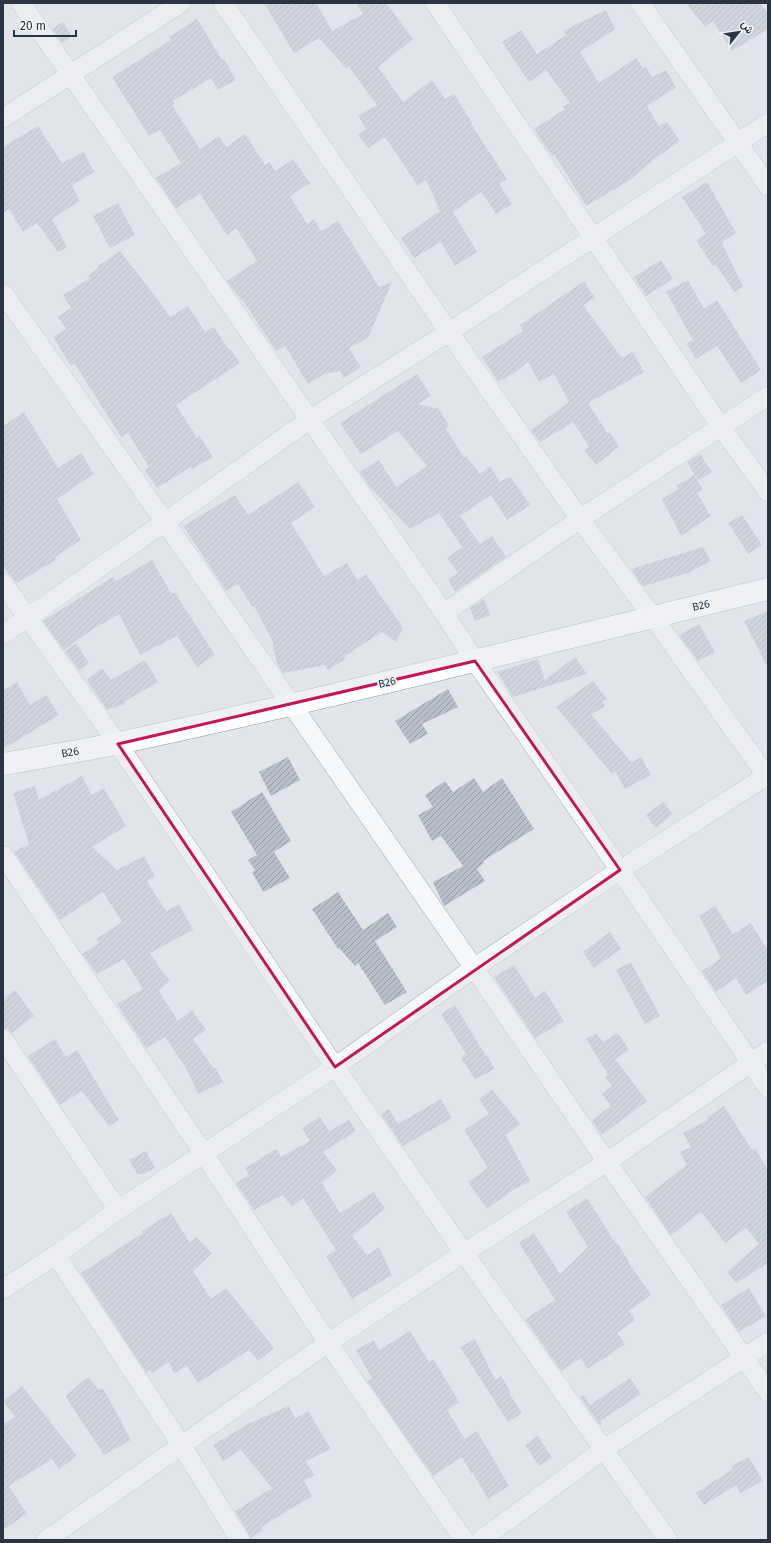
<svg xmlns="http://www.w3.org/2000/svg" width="771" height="1543" viewBox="0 0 771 1543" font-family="'Fira Sans',Vazirmatn,sans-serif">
  <defs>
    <pattern id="building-hatch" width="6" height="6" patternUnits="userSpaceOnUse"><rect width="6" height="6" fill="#b9bfc9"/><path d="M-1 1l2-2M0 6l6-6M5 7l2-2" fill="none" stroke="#969ca5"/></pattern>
  </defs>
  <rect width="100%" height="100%" fill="#e2e6eb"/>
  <g fill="url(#building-hatch)">
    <path d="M264 3H316L332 31 363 14 356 3H386L413 39 378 67 403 102 432 80 445 99 454 94 472 123 471 124 507 179 499 184 512 204 496 214 483 194 482 195 481 192 453 212 477 252 455 266 441 242 414 258 401 238 440 211 426 180 418 186 385 137 368 148 358 135 366 129 358 116 377 105 348 66 346 68 319 38 294 53Z"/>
    <path d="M686 3H760L768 13V29L732 51 713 21 705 27Z"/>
    <path d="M606 10 615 29 580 52 599 83 636 58 643 68 646 67 652 77 666 70 676 87 647 106 659 126 667 122 680 141 653 160 630 180 586 206 554 154 552 156 534 129 565 109 563 107 570 103 546 70 529 82 502 42 521 30 537 54 566 35 563 31Z"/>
    <path d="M197 19 222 60 224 59 236 80 218 90 211 78 173 101 175 104 172 105 200 149 219 136 226 147 245 134 265 165 270 162 275 171 293 159 310 183 290 196 307 224 314 219 321 231 338 221 379 287 392 282 368 338 349 348 361 367 344 378 340 371 324 374 308 384 285 346 276 351 242 299 241 300 227 281 257 261 236 228 227 235 200 194 176 208 156 178 181 163 160 130 149 136 112 77 171 40 169 37Z"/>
    <path d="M63 22 72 36 62 43 52 29Z"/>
    <path d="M38 126 62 163 84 152 94 172 72 185 80 201 52 219 67 247 58 252 37 223 23 232 9 209 3 213V147Z"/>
    <path d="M707 182 736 233 723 241 724 242 722 243 743 287 734 292 716 265 713 266 696 240 706 234 682 197Z"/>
    <path d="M118 203 135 235 110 248 93 216Z"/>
    <path d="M120 251 159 301 170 317 188 306 205 332 214 327 229 350 230 349 240 363 176 405 197 438 200 436 213 457 192 469 191 467 157 488 145 470 149 467 128 433 121 437 75 364 71 366 53 337 66 329 58 317 71 308 63 295 90 278 88 276 99 267 98 266Z"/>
    <path d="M661 260 673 279 646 296 634 277Z"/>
    <path d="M688 280 704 309 717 300 761 370 741 383 717 346 696 359 687 344 693 340 666 292Z"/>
    <path d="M584 281 595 298 583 305 622 358 633 352 644 372 588 403 608 434 610 432 619 447 596 465 584 450 589 447 573 422 540 442 531 430 569 402 554 374 539 382 528 362 514 373 498 382 482 357 523 331 520 325Z"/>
    <path d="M417 374 431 396 418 404 439 409 449 426 446 429 464 457 466 456 480 474 490 466 500 482 510 476 530 505 507 520 491 495 460 516 480 544 492 536 506 557 455 592 448 579 458 573 447 558 462 547 439 513 410 529 370 487 360 472 379 460 396 487 427 466 398 431 361 454 340 423Z"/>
    <path d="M24 412 58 468 81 453 94 474 57 499 81 540 55 557 56 560 17 583 3 567V426Z"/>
    <path d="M700 454 712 472 698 480 687 462Z"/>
    <path d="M694 475 703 490 697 493 711 516 681 536 662 499 678 489 676 486Z"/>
    <path d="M298 482 315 507 291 523 324 576 347 563 357 580 366 574 403 628 396 642 382 632 345 656 344 660 328 670 325 665 283 673 277 664 272 640 254 606 252 607 238 584 226 591 183 526 235 495 248 515Z"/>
    <path d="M742 515 762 545 748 554 728 523Z"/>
    <path d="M703 547 711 561 688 573 643 586 631 569Z"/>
    <path d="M152 560 171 593H175L215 655 197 667 177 636 140 655 119 614 90 631 64 650 43 621 113 577 116 581Z"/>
    <path d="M484 599 490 615 475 621 470 608Z"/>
    <path d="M768 611V668L744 621Z"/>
    <path d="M699 624 715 652 698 661 679 635Z"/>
    <path d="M76 643 89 663 79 670 65 651Z"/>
    <path d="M575 657 587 674 513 697 497 672 538 659 545 680Z"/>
    <path d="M145 660 158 682 124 702 125 704 107 710 87 680 102 668 111 680Z"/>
    <path d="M593 681 607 699 603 702 605 707 591 714 631 762 641 757 651 775 625 789 615 771 612 774 556 707Z"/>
    <path d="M17 682 30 705 46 695 59 715 3 749V691Z"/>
    <path d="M448 689 458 707 422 724 428 734 410 744 395 721Z"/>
    <path d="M288 757 300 780 271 796 259 772Z"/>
    <path d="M82 776 92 795 104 788 126 826 92 847 117 870 144 856 155 876 147 881 166 911 179 904 193 930 150 953 164 974 170 980 159 991 178 1021 192 1010 206 1030 193 1039 213 1068 215 1067 223 1082 198 1094 186 1068 165 1037 146 1048 117 1004 143 989 124 959 97 974 82 954 99 943 96 939 122 922 103 892 60 920 14 852 29 844 13 793 35 786 39 800Z"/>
    <path d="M474 778 483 792 502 778 534 829 483 861 484 863 477 869 485 881 444 906 433 882 463 866 441 836 432 841 418 815 433 807 425 795 445 781 453 792Z"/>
    <path d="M262 792 291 841 274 852 290 878 263 892 252 872 255 870 248 860 257 855 231 812Z"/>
    <path d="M663 802 673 814 656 828 646 815Z"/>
    <path d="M338 892 363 930 388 913 397 927 375 941 407 992 385 1005 358 963 355 966 339 948 338 949 312 909Z"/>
    <path d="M715 906 733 934 751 923 768 951V981L746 995 736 978 716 992 702 971 721 958 699 916Z"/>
    <path d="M610 932 621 949 594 968 583 952Z"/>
    <path d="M631 962 660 1016 645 1024 616 970Z"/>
    <path d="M514 965 535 998 545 991 564 1021 535 1038 494 977Z"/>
    <path d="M15 990 34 1016 12 1033 8 1029 3 1028V999Z"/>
    <path d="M455 1005 486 1056 487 1055 495 1069 475 1079 461 1058 466 1054 441 1014Z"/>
    <path d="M596 1033 603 1042 618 1033 629 1050 615 1059 647 1101 602 1135 592 1120 611 1106 602 1094 612 1086 605 1077 608 1074 586 1039Z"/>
    <path d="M55 1039 66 1057 77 1050 119 1120 109 1126 82 1091 60 1105 28 1056Z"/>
    <path d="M492 1089 520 1124 506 1135 530 1181 513 1190 487 1209 468 1182 488 1168 464 1130 489 1114 479 1099Z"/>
    <path d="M441 1099 452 1118 403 1146 381 1114 389 1109 398 1124Z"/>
    <path d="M724 1106 752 1150 755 1148 768 1170V1263L736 1283 727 1272 759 1244 746 1228 725 1243 701 1212 671 1235 645 1197 687 1165 680 1152 691 1147 683 1133 708 1120 707 1117Z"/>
    <path d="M320 1117 329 1131 349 1120 356 1131 323 1152 337 1170 322 1183 340 1213 374 1192 385 1209 352 1236 367 1255 379 1247 392 1275 352 1299 326 1256 336 1250 303 1198 292 1207 283 1195 254 1210 236 1183 249 1175 245 1168 276 1149 281 1157 310 1141 302 1128Z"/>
    <path d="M146 1151 155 1168 143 1174H137L129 1160Z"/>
    <path d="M587 1198 616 1244H618L629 1262H628L651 1295 629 1311 635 1320 617 1333 625 1344 614 1351V1352L587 1369 581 1358 561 1371 525 1319 555 1300 519 1243 534 1233 560 1274 588 1247 566 1212Z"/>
    <path d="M171 1213 190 1243 196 1237 212 1253 193 1271 211 1299 226 1288 274 1348 258 1361 249 1350 198 1383 187 1366 174 1373 169 1362 152 1373 150 1370 146 1372 81 1273 143 1233 142 1231Z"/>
    <path d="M749 1288 766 1316 739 1332 721 1305Z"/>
    <path d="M410 1331 429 1362 434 1360 459 1402 447 1410 465 1439 477 1431 509 1486 488 1499 473 1473 472 1474 462 1457 433 1476 367 1381 372 1378 356 1350 374 1340 379 1350Z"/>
    <path d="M475 1339 495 1380 501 1376 511 1392 509 1393 522 1413 508 1422 460 1347Z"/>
    <path d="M88 1377 99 1390 102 1388 108 1397 131 1440 104 1455 65 1396Z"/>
    <path d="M630 1378 641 1394 600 1421 602 1424 600 1425 580 1397 584 1395 590 1405Z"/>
    <path d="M22 1386 77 1456 59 1469 52 1459 9 1486 27 1514 3 1530V1424L15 1417 3 1401Z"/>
    <path d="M289 1406 295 1419 308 1411 331 1449 306 1461 314 1475 304 1481 312 1496 261 1527 263 1530 251 1538 235 1511 272 1488 241 1450 223 1461 213 1445 248 1424Z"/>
    <path d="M538 1436 552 1458 539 1466 525 1445Z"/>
    <path d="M749 1457 763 1481 740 1493 736 1485 704 1505 696 1493 733 1469 731 1466Z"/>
  </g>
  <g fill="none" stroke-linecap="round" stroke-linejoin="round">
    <defs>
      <g id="street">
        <path d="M21 3 444 613 475 661 620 870 768 1088"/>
        <path d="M223 3 449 332 580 519 653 617 768 778"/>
        <path d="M435 3 721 427 768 492"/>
        <path d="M640 3 768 186"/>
        <path d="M3 118 181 3"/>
        <path d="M3 293 165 522 474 968 607 1162 768 1392"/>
        <path d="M3 583 118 744 335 1067 464 1253 668 1540"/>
        <path d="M444 613 580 519 768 396"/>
        <path d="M3 634 27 618 165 522 309 420 449 332 768 123"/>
        <path d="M3 855 204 1154 328 1343 464 1540"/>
        <path d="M3 1039 118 1210"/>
        <path d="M56 1255 182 1446 240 1540"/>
        <path d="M3 1289 56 1255 118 1210 335 1067 474 968 620 870 768 775"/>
        <path d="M46 1540 328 1343 464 1253 607 1162 768 1051"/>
        <path d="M481 1540 604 1449 768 1342"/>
      </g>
      <path id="highway" d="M3 764C42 757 81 751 119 743 337 697 552 641 768 589"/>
    </defs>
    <use href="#street" stroke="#a7adb6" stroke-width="20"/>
    <use href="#highway" stroke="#8994a3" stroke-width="23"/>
    <use href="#street" stroke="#f5f7f9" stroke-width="19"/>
    <use href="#highway" stroke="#fff" stroke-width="22"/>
  </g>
  <path d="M0 0H771V1543H0ZM475 661 620 870 335 1067 118 744Z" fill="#e2e6eb" fill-opacity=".55" fill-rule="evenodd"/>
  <path fill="none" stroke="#c2185b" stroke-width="3" stroke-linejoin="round" d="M475 661 620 870 335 1067 118 744Z"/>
  <g text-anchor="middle" stroke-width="4" stroke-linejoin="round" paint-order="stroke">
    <g font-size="11" fill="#293444" stroke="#f2f5f8">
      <text transform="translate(701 605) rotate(-13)" y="4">B26</text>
      <text transform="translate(387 682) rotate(-13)" y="4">B26</text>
      <text transform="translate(70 752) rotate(-10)" y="4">B26</text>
    </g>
  </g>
  <rect width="771" height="1543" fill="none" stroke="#293444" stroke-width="8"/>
  <g transform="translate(739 32) rotate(60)" stroke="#f2f5f8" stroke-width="3" paint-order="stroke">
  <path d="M0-3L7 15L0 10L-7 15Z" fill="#293444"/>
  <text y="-6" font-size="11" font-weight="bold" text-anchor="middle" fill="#293444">ش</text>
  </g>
  <path d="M14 30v6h62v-6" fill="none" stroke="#293444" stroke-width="2"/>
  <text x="20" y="30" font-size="12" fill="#293444" stroke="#f2f5f8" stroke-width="3" paint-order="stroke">20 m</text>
</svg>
